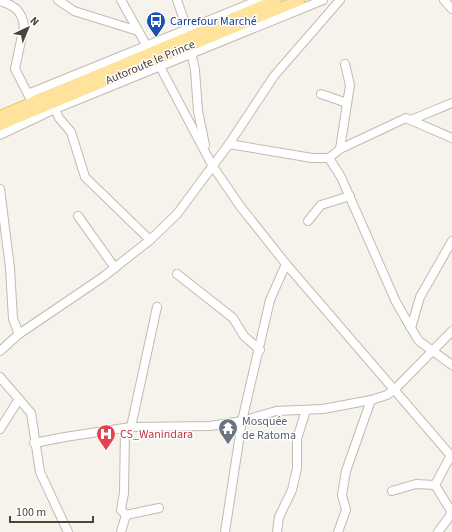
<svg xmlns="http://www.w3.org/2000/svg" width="452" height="532" viewBox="0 0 452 532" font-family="'Source Sans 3',sans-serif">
  <rect width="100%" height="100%" fill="#f6f3ec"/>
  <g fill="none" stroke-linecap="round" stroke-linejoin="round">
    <defs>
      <g id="minor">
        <path d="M58 0 74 11 138 31"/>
        <path d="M121 0 149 50"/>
        <path d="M177 0 189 35"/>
        <path d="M444 0 452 9"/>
        <path d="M0 1C14 5 22 11 24 26L15 69 30 98"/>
        <path d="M190 48 195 70 198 111 205 145"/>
        <path d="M156 59 212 165 240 206 286 264 452 457"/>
        <path d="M28 94 259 0"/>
        <path d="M321 94 347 103"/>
        <path d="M55 109 59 118 71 132 85 177 150 240"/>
        <path d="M411 120 452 103"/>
        <path d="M0 135 55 109 323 0"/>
        <path d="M229 144 312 158H329L341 177 396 302 411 328 419 341 452 365"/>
        <path d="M340 149 350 85 345 64"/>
        <path d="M329 158 340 149 406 118 452 138"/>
        <path d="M0 189 10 268 13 319 19 334"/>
        <path d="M78 216 115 268"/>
        <path d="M308 221 321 205 350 196"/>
        <path d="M177 274 233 318 244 336 260 350"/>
        <path d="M411 328 420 297 452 241"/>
        <path d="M0 351 19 334 103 277 150 240 177 214 229 144 274 76 340 0"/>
        <path d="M0 377 31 413 40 472 68 532"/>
        <path d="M131 427 157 307"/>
        <path d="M0 429 19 399"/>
        <path d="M34 443 65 437 131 427 210 426 242 421 276 411 323 409 371 400 387 395 395 389 452 331"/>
        <path d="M435 485 451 511 450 516 438 532"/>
        <path d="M392 491 416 484 435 485 451 455"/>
        <path d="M126 515 159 508"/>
        <path d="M121 532 126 515 121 510 124 493 125 429"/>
        <path d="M225 532 242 421 270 300 286 264"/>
        <path d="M277 532 279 517 292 490 297 468V439L306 410"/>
        <path d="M338 532 346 510 342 495 346 471 371 400"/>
      </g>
      <g id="major">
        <path d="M0 116 276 0"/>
        <path d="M0 125 300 0"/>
      </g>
    </defs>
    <use href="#minor" stroke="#c2bbae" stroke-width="10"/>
    <use href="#major" stroke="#e6c16a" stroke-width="12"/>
    <use href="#minor" stroke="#fff" stroke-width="8"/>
    <use href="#major" stroke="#ffe39c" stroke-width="10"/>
  </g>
  <defs>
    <symbol id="bus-pin" viewBox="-11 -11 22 30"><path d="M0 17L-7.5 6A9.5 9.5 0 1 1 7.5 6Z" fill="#1a4fb4" stroke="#fff"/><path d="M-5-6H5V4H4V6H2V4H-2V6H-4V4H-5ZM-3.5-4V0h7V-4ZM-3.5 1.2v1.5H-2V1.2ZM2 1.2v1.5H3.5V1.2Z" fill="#fff"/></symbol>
    <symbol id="temple-pin" viewBox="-11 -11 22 30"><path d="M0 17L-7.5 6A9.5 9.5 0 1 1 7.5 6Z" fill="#6b7280" stroke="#fff"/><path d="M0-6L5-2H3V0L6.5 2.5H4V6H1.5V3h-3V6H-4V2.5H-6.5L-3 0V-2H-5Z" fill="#fff"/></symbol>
    <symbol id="hospital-pin" viewBox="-11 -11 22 30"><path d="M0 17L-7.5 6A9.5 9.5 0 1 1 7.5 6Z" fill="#e0444e" stroke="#fff"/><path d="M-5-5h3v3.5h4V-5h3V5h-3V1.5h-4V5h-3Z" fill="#fff"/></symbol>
  </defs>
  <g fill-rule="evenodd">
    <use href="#bus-pin" x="145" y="10" width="22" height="30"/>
    <use href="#temple-pin" x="217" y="417" width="22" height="30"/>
    <use href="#hospital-pin" x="95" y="423" width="22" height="30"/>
  </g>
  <g text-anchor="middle" stroke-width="3" stroke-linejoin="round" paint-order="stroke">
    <g font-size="12" fill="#164399" stroke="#fff" text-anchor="start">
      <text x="170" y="25">Carrefour Marché</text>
    </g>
    <g font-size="12" fill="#4b4439" stroke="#fff">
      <text transform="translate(150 62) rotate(-23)" y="4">Autoroute le Prince</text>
    </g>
    <g font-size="12" fill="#5b616d" stroke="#fff" text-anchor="start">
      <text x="242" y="425">Mosquée<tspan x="242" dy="14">de Ratoma</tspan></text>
    </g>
    <g font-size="12" fill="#be3a42" stroke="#fff" text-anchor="start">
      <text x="120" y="438">CS_Wanindara</text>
    </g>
  </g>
  <g transform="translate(28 28) rotate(44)" stroke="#ffffff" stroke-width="3" paint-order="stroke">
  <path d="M0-3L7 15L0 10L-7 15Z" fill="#4b4439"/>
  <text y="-6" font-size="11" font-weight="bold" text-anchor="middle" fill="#4b4439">N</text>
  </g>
  <path d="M10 516v6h83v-6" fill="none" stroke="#4b4439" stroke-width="2"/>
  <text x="16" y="516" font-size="12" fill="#4b4439" stroke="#ffffff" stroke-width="3" paint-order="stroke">100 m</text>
</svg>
